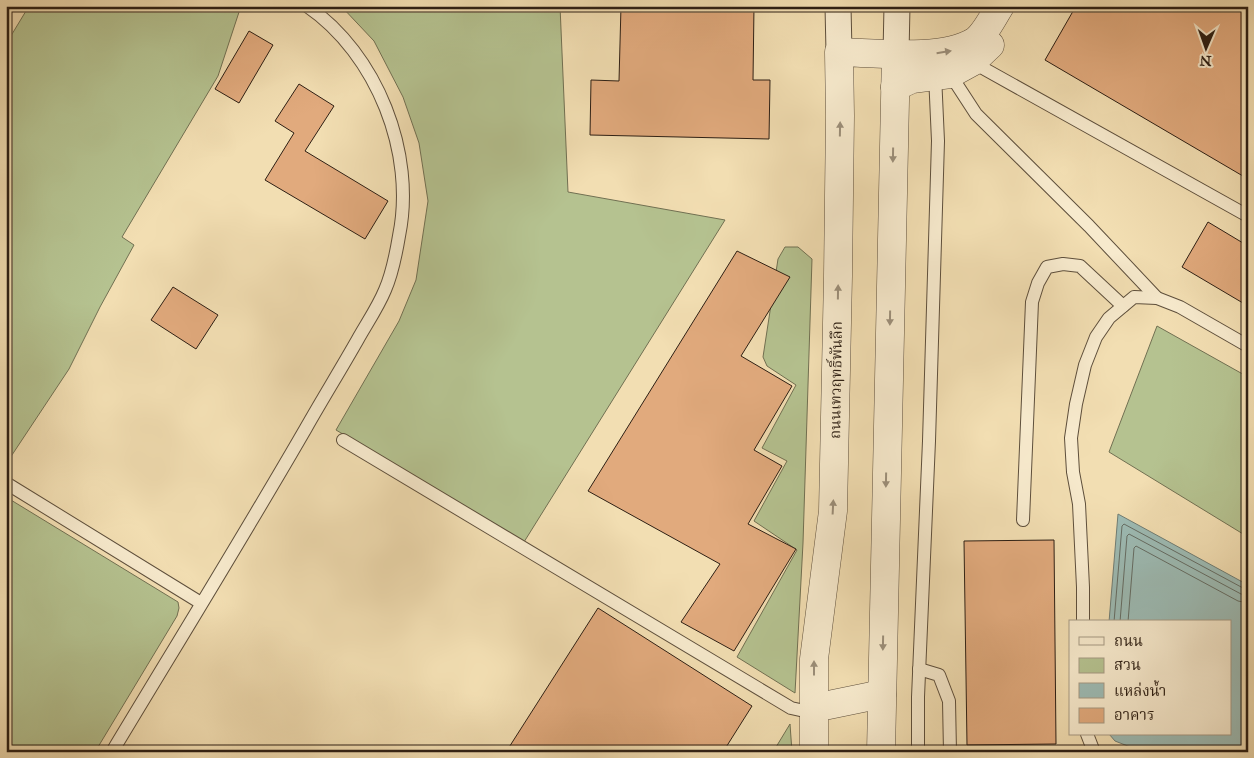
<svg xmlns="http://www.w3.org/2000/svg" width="1254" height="758" viewBox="0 0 1254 758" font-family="'IM FELL Great Primer','Noto Serif Thai',serif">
  <rect width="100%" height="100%" fill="#f2deb2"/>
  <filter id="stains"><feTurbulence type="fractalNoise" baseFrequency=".004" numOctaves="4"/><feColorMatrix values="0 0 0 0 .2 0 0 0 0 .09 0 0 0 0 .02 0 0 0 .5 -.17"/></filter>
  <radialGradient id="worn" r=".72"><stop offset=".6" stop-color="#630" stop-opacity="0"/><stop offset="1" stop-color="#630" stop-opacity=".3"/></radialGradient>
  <g fill="#b5c290" stroke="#717052">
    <path d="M29 6H241L218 76 122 237 134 245 100 307 69 369 6 464V44Z"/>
    <path d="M341 6H560L568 192 725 220 524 542 336 430 399 321 416 280 428 201 419 143 403 97 374 41Z"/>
    <path d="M785 247H798L812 259 803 543 795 693 737 657 797 550 754 521 787 461 762 448 796 385 767 366 763 357 778 259Z"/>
    <path d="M1157 326 1248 377V537L1109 452Z"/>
    <path d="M6 497 178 602 179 608 177 616 95 752H6Z"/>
    <path d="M790 724 792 752H773Z"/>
  </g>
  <path fill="#9dbbb4" stroke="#707d74" d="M1118 514 1248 585V752H1143L1115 741 1109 734H1230V622H1109Z"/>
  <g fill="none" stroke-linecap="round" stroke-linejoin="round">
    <g stroke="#656d64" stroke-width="1">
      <path d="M1114 622 1122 526 1124 524 1243 588 1248 589"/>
      <path d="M1120 622 1127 536 1129 534 1241 594 1248 595"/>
      <path d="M1128 622 1134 548 1136 546 1238 601 1248 603"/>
    </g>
  </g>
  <g fill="#e1aa7d" stroke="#2d1f14">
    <path d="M621 6H754L753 80H770L769 139 590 135 591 80 619 81Z"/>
    <path d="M1076 6H1248V179L1045 60Z"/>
    <path d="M249 31 273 45 239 103 215 89Z"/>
    <path d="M299 84 334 106 305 151 388 201 365 239 265 180 294 133 275 121Z"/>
    <path d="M1208 222 1248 246V306L1182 267Z"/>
    <path d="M737 251 790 277 741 356 792 386 754 450 782 466 748 524 796 549 734 651 681 622 720 564 588 491Z"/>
    <path d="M173 287 218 315 196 349 151 320Z"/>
    <path d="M1054 540 1056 744 967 745 964 541Z"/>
    <path d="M598 608 752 706 723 752H506Z"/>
  </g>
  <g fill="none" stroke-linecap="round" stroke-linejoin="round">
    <defs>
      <g id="service">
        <path d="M972 62 1248 216"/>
        <path d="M950 74 976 114 1089 226 1157 298"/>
        <path d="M343 440 791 708 800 710 814 708"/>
        <path d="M6 483 201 603"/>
        <path d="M1023 520 1032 302 1038 283 1047 267 1063 264 1080 266 1123 306"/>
        <path d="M1083 622V587L1079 504 1073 472 1071 438 1076 404 1085 365 1096 337 1109 318 1134 297 1157 298 1180 307 1248 346"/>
        <path d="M919 669 939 675 949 701 950 752"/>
        <path d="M1087 734 1094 752"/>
        <path d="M112 752C177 644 243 537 306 428 323 398 341 369 358 339 367 323 378 307 385 290 392 274 396 254 399 236 416 153 377 54 307 6"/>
        <path d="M918 752V697L929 441 938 141 935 75"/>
      </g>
      <g id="minor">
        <path d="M838 6 839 52"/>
        <path d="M896 54 897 6"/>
      </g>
      <g id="tertiary">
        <path d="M895 87 912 79 950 74 972 62 990 45"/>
        <path d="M814 708 882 694"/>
        <path d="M814 752V659L833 511 838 276 840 116 839 52C877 53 943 61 975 41 984 35 994 16 1000 6"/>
        <path d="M881 752 896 54"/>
      </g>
    </defs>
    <use href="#service" stroke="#5e4f3c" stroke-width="14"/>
    <use href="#minor" stroke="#5e4f3c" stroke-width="27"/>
    <use href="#tertiary" stroke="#5e4f3c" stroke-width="29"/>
    <use href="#service" stroke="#f7eacd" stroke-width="12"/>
    <use href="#minor" stroke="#f7eacd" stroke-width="25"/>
    <use href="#tertiary" stroke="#f7eacd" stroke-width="28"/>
  </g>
  <defs><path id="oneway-solid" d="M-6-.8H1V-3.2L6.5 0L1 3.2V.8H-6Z" transform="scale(1.25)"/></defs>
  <g fill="#9c8f7a">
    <use href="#oneway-solid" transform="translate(944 52) rotate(-9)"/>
    <use href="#oneway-solid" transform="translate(840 129) rotate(-89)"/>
    <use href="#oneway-solid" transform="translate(893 155) rotate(91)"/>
    <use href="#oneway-solid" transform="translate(838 292) rotate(-89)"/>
    <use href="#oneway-solid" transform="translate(890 318) rotate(91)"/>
    <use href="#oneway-solid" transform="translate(886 480) rotate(91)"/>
    <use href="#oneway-solid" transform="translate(833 507) rotate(-87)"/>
    <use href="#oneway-solid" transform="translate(883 643) rotate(91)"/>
    <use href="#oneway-solid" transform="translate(814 668) rotate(-90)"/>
  </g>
  <g text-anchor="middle" stroke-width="5" stroke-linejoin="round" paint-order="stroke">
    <g font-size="15" fill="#2d1f14" stroke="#f7eacd">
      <text transform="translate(836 380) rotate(-89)" y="5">ถนนเทวฤทธิ์พันลึก</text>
    </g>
  </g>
  <rect width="1254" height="758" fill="none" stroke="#f2deb2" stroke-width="25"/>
  <rect x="8" y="8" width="1239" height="743" fill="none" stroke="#2d1f14" stroke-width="2.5"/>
  <rect x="12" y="12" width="1229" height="733" fill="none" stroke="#2d1f14"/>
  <rect x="1069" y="620" width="162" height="115" fill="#f7eacd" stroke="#a69983"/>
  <rect x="1079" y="637" width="25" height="8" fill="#f7eacd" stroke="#a69983"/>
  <text x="1114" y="646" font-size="15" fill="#2d1f14">ถนน</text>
  <rect x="1079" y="658" width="25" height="15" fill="#b5c290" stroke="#a69983"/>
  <text x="1114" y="670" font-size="15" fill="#2d1f14">สวน</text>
  <rect x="1079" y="683" width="25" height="15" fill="#9dbbb4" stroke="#a69983"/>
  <text x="1114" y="696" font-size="15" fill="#2d1f14">แหล่งน้ำ</text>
  <rect x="1079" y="708" width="25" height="15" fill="#e1aa7d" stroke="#a69983"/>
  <text x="1114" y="720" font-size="15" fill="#2d1f14">อาคาร</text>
  <g transform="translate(1206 48) rotate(182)" stroke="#f7eacd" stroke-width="4" paint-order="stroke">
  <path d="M0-4L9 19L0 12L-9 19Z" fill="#2d1f14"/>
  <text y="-8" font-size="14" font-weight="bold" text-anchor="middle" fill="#2d1f14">N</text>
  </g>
  <rect width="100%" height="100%" filter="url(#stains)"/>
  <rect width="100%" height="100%" fill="url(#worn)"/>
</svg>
